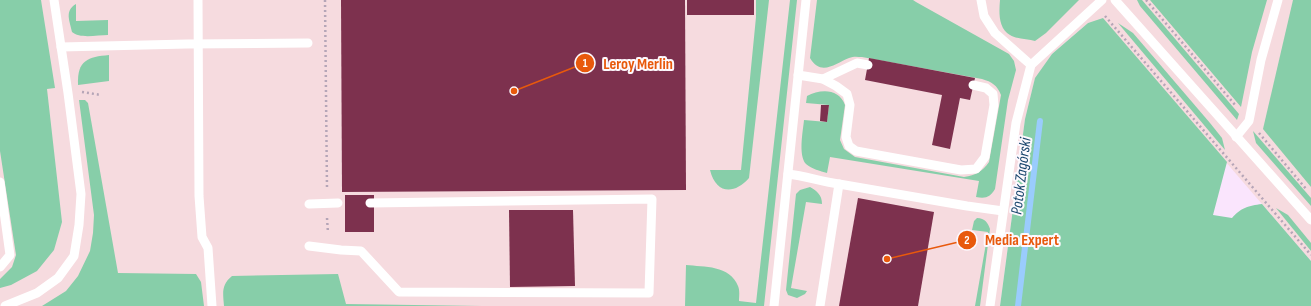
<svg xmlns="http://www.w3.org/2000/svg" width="1311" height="306" viewBox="0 0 1311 306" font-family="'Sofia Sans Condensed',sans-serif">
  <rect width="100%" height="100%" fill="#fae5fd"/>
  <path fill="#f6dbdf" d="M0 0H1311V261L1103 19 1088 23 1052 54 1035 79 1025 119 1000 306H0Z"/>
  <g fill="#87cea9">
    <path d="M0 0H41L55 88 47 89 62 222 54 250 37 271 11 285 0 288V279L12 267 16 255 0 151Z"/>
    <path d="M756 0H769L749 178C734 195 716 194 710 170H741L756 17Z"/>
    <path d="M790 0H797L764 306H685L686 265C704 267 730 265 738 286 740 290 739 297 739 301L756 303Z"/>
    <path d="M817 0H913L916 2 1009 54 1014 61 1016 70 1008 100 995 189C990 197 986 199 976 197L979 181 830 157 827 173C820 171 812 169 806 164 798 155 803 131 804 120L827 122 829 105 806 103 807 96C820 89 839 88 845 105L840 140 844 149 855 157 964 177C976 175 982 172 989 162L1001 95C997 85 992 82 982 79L862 57C858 57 854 56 849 58 836 63 821 77 810 58Z"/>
    <path d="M1000 0H1079L1046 33 1035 41C1028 39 1016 39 1010 35 998 28 999 12 1000 0Z"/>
    <path d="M1137 0H1142L1239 114 1237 120 1140 6Z"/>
    <path d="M1150 0H1267L1252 52 1241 107Z"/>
    <path d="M1293 0H1311V187L1263 129Z"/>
    <path d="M76 4V21L108 20V35C97 35 80 39 72 32 70 21 64 11 76 4Z"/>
    <path d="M1103 18 1227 162 1213 215 1232 218C1242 207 1248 206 1262 204L1311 261V306H1000L1025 119 1035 78 1052 54 1088 23Z"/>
    <path d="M1118 23 1133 33 1210 123 1222 138 1225 150Z"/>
    <path d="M109 55V81L78 85C77 60 88 57 109 55Z"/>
    <path d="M79 100H85L88 103 118 273 196 274 201 282 204 306H42L66 291 78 276 90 251 93 233 94 215Z"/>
    <path d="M1253 131 1311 198V206L1256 143Z"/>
    <path d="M810 187C817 191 822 195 822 204L806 202 791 288 807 291 805 294 797 298 788 295 786 290 796 194 800 190Z"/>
    <path d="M1276 208 1288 215 1311 243V251Z"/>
    <path d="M977 218C985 218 988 223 990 229L980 306H975L988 232 972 230 974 221Z"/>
    <path d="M338 274 346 304 482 306H224C223 293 221 285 232 276Z"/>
  </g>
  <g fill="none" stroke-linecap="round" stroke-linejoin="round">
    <path stroke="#9accfd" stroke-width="6" d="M1018 306 1040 121"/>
  </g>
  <g fill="#7d314e">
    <path d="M341 0H685L686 190 342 192Z"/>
    <rect x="687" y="0" width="67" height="15"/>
    <path d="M869 58 975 78 970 100 960 98 950 149 932 145 942 95 865 80Z"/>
    <path d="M821 105H829L827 122 820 121Z"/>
    <rect x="345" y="195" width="29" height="37"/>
    <path d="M858 198 934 212 918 306H839Z"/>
    <path d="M509 210H573L575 286 510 287Z"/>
  </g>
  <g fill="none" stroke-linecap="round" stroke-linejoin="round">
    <g stroke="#b5a5b7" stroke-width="2.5" stroke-dasharray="2 3" stroke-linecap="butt">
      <path d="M325 0 327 189"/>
      <path d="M1146 0 1236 106"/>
      <path d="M1105 16 1311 255"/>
      <path d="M82 92 101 95"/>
      <path d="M1259 133 1307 190"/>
      <path d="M327 218 328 233"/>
    </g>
    <g stroke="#fff" stroke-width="9">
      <path d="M198 0 199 196 202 237 208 248 212 306"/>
      <path d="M981 0 984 16 995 33 1031 65"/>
      <path d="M1115 0 1311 220"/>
      <path d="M61 47 187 44 308 43"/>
      <path d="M798 75 823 79 836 86 847 94 850 105 846 137 849 146 856 151 961 170 976 169 985 157 994 105 993 94 986 88 973 85"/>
      <path d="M823 79 857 63 868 65"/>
      <path d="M1236 137 1249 121 1261 60 1278 0"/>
      <path d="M788 174C806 176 822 182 839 184L967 206 1003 211"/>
      <path d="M0 182 10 255 0 267"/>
      <path d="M309 204 338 203"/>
      <path d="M309 246 341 250 361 251 399 292 649 293 652 199 370 203"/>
      <path d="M5 306 37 293 58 278 74 256 79 225 81 194 68 93 54 0"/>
      <path d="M774 306 806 0"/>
      <path d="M820 306 839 184"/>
      <path d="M990 306 1016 123 1031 65 1102 0"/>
    </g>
  </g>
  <g text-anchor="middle" stroke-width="4" stroke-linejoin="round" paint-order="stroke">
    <g font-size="16" font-style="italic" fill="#1a466d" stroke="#fdf9fe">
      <text transform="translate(1020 176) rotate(-83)" y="6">Potok Zagórski</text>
    </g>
  </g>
  <path fill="none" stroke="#e8590c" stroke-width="1.5" d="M514 91L585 63M887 259L967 240"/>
  <g fill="#e8590c" stroke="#fdf9fe" stroke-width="1.5">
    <circle cx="514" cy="91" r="4"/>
    <circle cx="887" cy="259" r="4"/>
    <circle cx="585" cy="63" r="10"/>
    <circle cx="967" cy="240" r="10"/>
  </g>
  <g font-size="12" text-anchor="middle" font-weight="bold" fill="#fff">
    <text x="585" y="67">1</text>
    <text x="967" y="244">2</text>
  </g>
  <g font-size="16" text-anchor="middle" font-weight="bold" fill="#e8590c" stroke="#fdf9fe" stroke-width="4" stroke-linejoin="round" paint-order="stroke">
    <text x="638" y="69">Leroy Merlin</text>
    <text x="1022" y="245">Media Expert</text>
  </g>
</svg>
